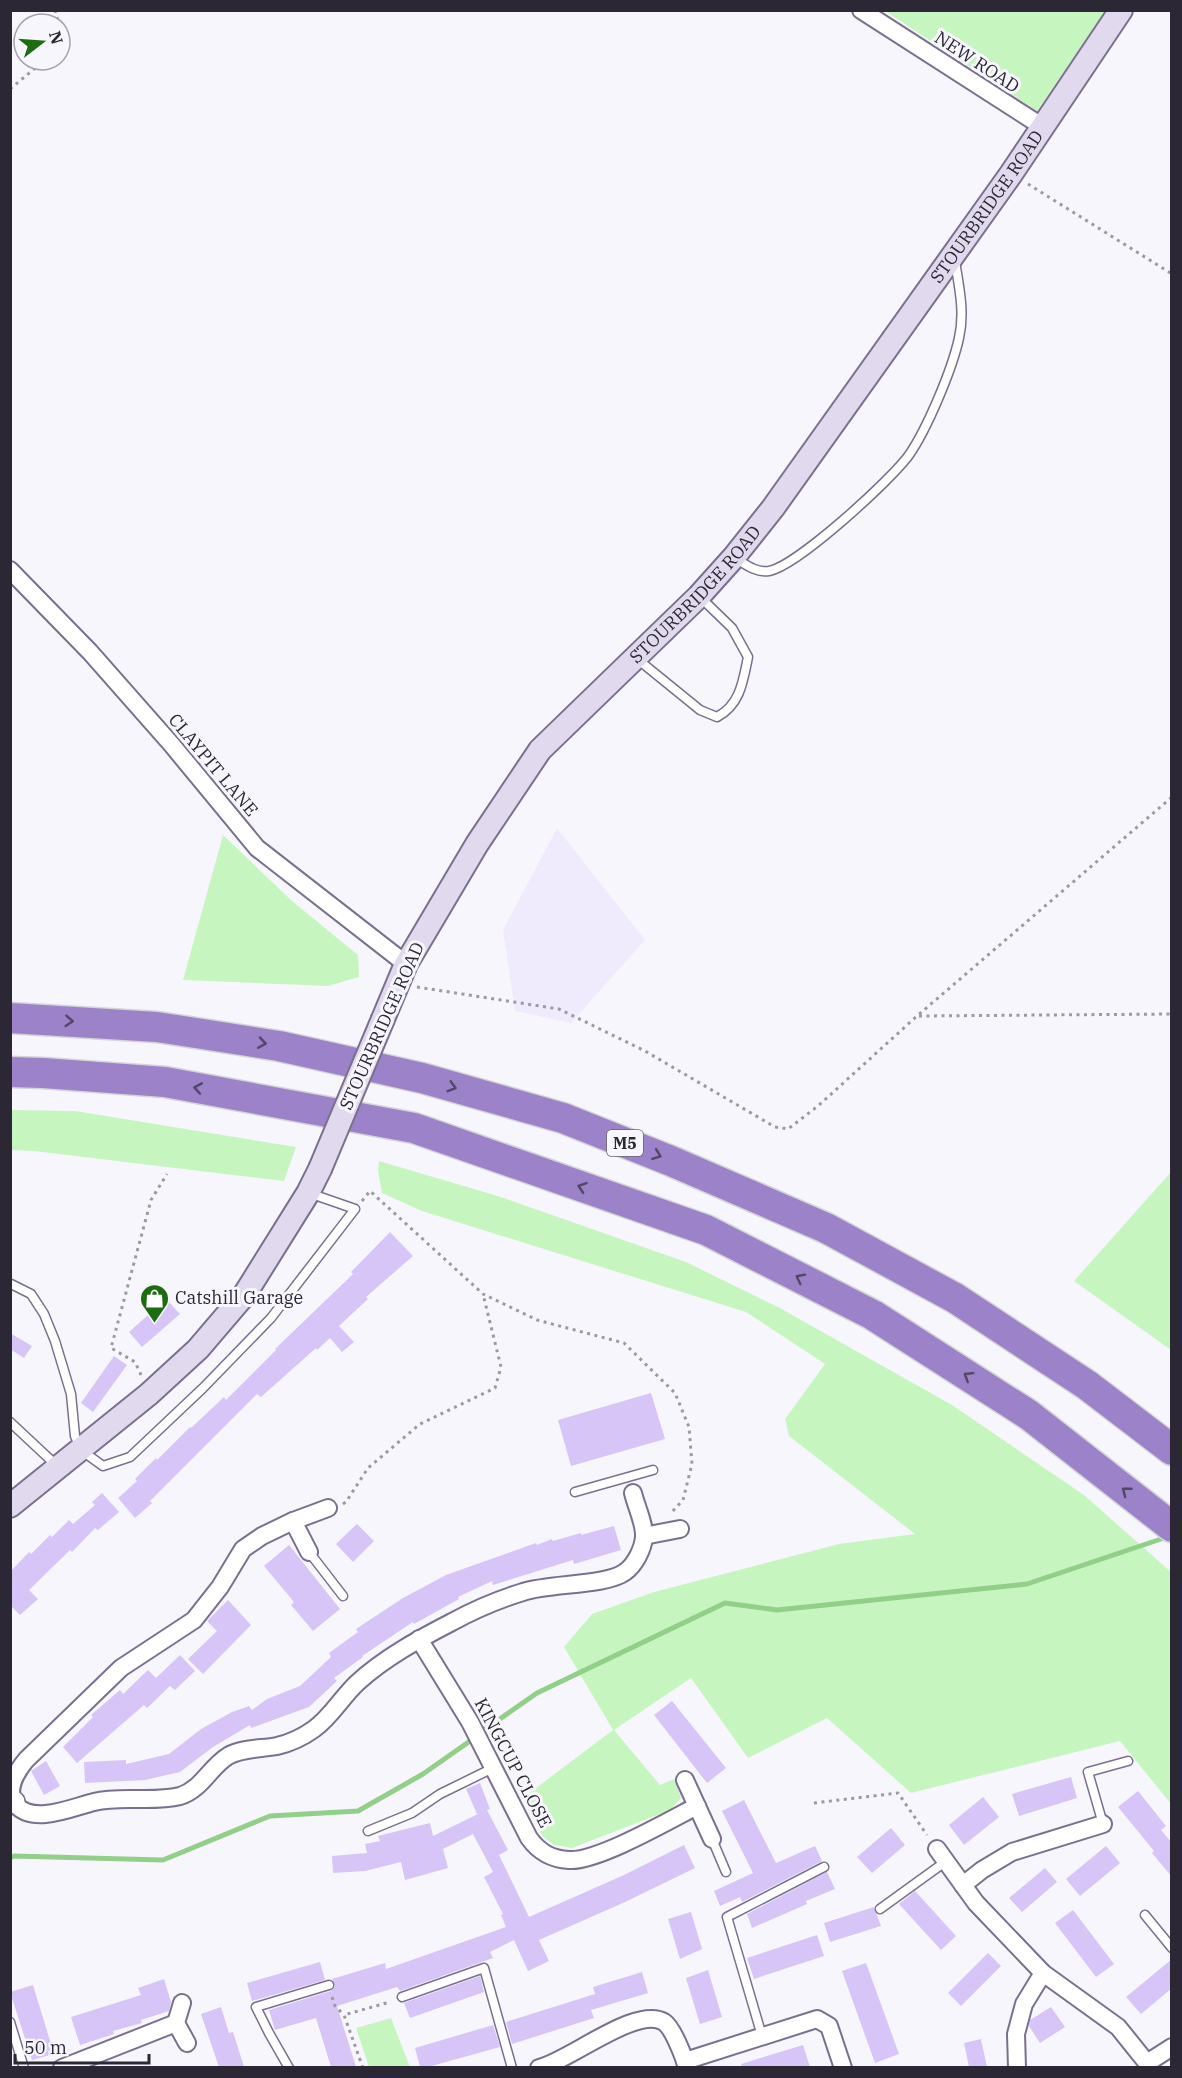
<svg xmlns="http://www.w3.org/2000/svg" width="1182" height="2078" viewBox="0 0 1182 2078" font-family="'IBM Plex Serif',serif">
  <rect width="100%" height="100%" fill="#f8f6fd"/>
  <path fill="#f0ebfc" d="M557 828 645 940 571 1023 515 1011 503 930Z"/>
  <g fill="#c7f5c0">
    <path d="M885 11H1105L1037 111Z"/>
    <path d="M223 835 292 901 358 955 359 977 328 986 183 980Z"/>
    <path d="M11 1110 75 1111 296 1147 284 1181 34 1151 11 1150Z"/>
    <path d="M379 1161 501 1197 686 1262 778 1307 952 1405 1084 1495 1171 1572V1804L1120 1741 911 1793 827 1718 748 1758 691 1678 614 1730 660 1785 674 1779 681 1798 670 1810 572 1848 554 1845 542 1836 524 1797 613 1730 564 1647 592 1614 654 1592 839 1544 915 1534 789 1436 785 1419 825 1364 746 1312 422 1211 382 1193 378 1171Z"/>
    <path d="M1171 1172V1350L1074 1281Z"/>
    <path d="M391 2018 410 2067H369L356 2028Z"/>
  </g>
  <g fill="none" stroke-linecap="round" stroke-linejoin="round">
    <g stroke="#92cf88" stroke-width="5">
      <path d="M484 1730 537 1693 725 1603 777 1610 1027 1584 1167 1537"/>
      <path d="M10 1858 14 1856 163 1860 270 1816 358 1811 423 1774 470 1741"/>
    </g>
  </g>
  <g fill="#d6c5f6">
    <path d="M390 1232 413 1256 366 1297 368 1299 339 1326 354 1342 342 1352 330 1338 317 1350 316 1348 261 1397 257 1394 150 1501 152 1503 135 1518 118 1498 137 1481 135 1479 156 1458 157 1460 190 1427 191 1428 224 1397 226 1400 276 1350 275 1349 353 1274 351 1272Z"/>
    <path d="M166 1299 180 1314 142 1347 129 1332Z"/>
    <path d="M10 1333 32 1346 24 1358 10 1349Z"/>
    <path d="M114 1356 127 1365 93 1412 81 1403Z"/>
    <path d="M651 1393 665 1439 571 1466 558 1420Z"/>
    <path d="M102 1493 119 1512 98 1530 95 1528 72 1552 70 1550 29 1590 38 1599 20 1615 10 1605V1572L29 1552 31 1554 50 1535 52 1537 69 1520 73 1524 95 1505 92 1502Z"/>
    <path d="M357 1524 374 1541 353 1562 336 1544Z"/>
    <path d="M614 1526 621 1550 574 1564 573 1560 493 1585 492 1581 458 1597 459 1599 414 1624 413 1622 362 1656 363 1657 334 1678 337 1681 309 1707 251 1728 250 1725 213 1747 180 1772 145 1780 85 1783 84 1762 126 1760V1764L169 1754 201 1729 232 1712 249 1706 252 1710 267 1699 300 1686 331 1657 329 1653 358 1632 356 1629 403 1598 446 1575 536 1543 537 1545 552 1539 553 1541 581 1533V1535Z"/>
    <path d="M289 1545 340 1609 313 1631 291 1605 294 1602 264 1566Z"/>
    <path d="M228 1600 251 1625 203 1674 188 1659 217 1631 207 1621Z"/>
    <path d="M180 1655 195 1671 175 1690 170 1686 147 1708 144 1705 77 1763 63 1747 93 1717 91 1715 120 1690 123 1694 148 1670 156 1678Z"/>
    <path d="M672 1701 726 1768 707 1783 654 1715Z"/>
    <path d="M46 1761 60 1786 44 1795 31 1771Z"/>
    <path d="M1071 1777 1077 1798 1019 1816 1012 1794Z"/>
    <path d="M480 1783 490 1809 487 1810 508 1850 499 1855 529 1917 624 1875 684 1845 695 1868 625 1902 539 1940 549 1961 528 1971 514 1940 490 1952 493 1958 400 1991 397 1987 337 2006 356 2067H331L316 2018 275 2030 269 2010 331 1991 335 1986 332 1979 385 1963 386 1969 506 1927 501 1915 503 1914 484 1877 493 1872 473 1834 443 1849 448 1868 405 1880 401 1862 365 1871 333 1873 332 1856 367 1853 365 1844 380 1841 378 1836 430 1823 433 1836 480 1813 477 1814 466 1789Z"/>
    <path d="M1138 1791 1166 1826 1161 1830 1172 1843V1877L1152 1853 1154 1851 1118 1807Z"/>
    <path d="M983 1797 999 1817 964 1845 949 1825Z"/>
    <path d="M744 1800 776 1863 815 1846 822 1861 742 1902 740 1897 720 1906 714 1891 753 1873 722 1811Z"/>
    <path d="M891 1828 905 1845 872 1873 857 1857Z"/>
    <path d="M1106 1846 1120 1863 1080 1896 1066 1879Z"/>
    <path d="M1045 1868 1057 1882 1022 1912 1009 1898Z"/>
    <path d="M827 1872 835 1889 806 1901 807 1904 752 1928 747 1914Z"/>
    <path d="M915 1891 956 1936 941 1950 899 1904Z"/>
    <path d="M874 1907 881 1926 830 1942 824 1923Z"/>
    <path d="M1073 1910 1114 1964 1096 1977 1055 1923Z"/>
    <path d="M691 1912 702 1949 680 1959 668 1919Z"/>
    <path d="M817 1935 824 1956 754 1979 747 1958Z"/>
    <path d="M988 1953 1001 1966 961 2006 948 1993Z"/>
    <path d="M1172 1959V1988L1141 2014 1126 1997Z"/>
    <path d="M320 1962 325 1980 252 2001 247 1983Z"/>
    <path d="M866 1963 899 2054 875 2063 842 1971Z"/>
    <path d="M708 1970 722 2017 700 2024 686 1978Z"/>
    <path d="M642 1972 648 1993 591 2010 594 2018 512 2044 506 2022 595 1994 593 1987Z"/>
    <path d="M480 1976 484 1992 410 2018 404 2003Z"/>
    <path d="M164 1979 171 2002 169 2011 141 2020 142 2023 113 2031 114 2034 80 2045 71 2017 141 1995 138 1988Z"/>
    <path d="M33 1985 54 2054 32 2060 10 1992Z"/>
    <path d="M221 2007 229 2033 233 2032 244 2067H219L201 2014Z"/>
    <path d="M1051 2007 1065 2027 1040 2043 1029 2026 1030 2020Z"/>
    <path d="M493 2025 500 2047 428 2067H420L415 2048Z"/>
    <path d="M981 2039 987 2067H969L964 2043Z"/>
    <path d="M803 2045 810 2067H742L741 2064Z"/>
  </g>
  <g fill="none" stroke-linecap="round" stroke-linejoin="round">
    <defs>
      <g id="service">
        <path d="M735 558C745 564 756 573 769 571 797 566 891 480 909 455 927 429 952 370 959 338 965 312 959 287 955 261"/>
        <path d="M636 658 700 710 717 717C740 705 743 682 748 657L732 628 699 596"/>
        <path d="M11 1284 31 1294 44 1314 55 1341 71 1394 75 1436 81 1450 103 1466 130 1457 203 1388 271 1318 355 1209 309 1193"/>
        <path d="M10 1422 56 1465"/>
        <path d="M575 1492 653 1470"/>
        <path d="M309 1552 343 1596"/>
        <path d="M1103 1824 1088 1772 1128 1761"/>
        <path d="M368 1831 412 1813 440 1794 493 1768"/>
        <path d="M712 1839 726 1872"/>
        <path d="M880 1909 945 1862"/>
        <path d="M1145 1915 1172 1948"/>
        <path d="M402 1997 484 1968 512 2068"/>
        <path d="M10 2022 24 2068"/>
        <path d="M762 2036 727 1917 824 1867"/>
        <path d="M289 2068 269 2033 256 2007 329 1985"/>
      </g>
      <g id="minor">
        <path d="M861 10 1043 127"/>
        <path d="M10 570 90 652 172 745 257 848 406 964"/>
        <path d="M328 1508 293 1521 262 1536 243 1549 220 1587 194 1620 121 1668 26 1760C17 1771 4 1791 16 1805 34 1825 73 1807 94 1802 122 1795 152 1803 180 1796 201 1790 210 1767 228 1756 242 1748 261 1749 277 1746 290 1743 303 1737 314 1729 331 1717 342 1697 357 1683 384 1658 419 1639 452 1622 474 1610 500 1599 523 1592 549 1583 606 1586 625 1572 635 1565 643 1549 644 1537 645 1524 636 1506 633 1493"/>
        <path d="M293 1521 309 1552"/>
        <path d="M644 1536 680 1529"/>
        <path d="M419 1639 470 1722 529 1838C539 1852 551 1859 569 1860 597 1862 670 1820 697 1806"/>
        <path d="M685 1780 712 1839"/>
        <path d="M937 1849 976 1903 1043 1973 1118 2027 1147 2063 1148 2068"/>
        <path d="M963 1885 982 1870 1012 1852 1103 1824"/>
        <path d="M182 2003 176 2023 187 2043"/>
        <path d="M685 2061 817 2019 829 2026 843 2068"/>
        <path d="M1147 2063 1172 2047"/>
        <path d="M62 2068 176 2023"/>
        <path d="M539 2068C569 2061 637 2005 664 2022 673 2028 684 2057 687 2068"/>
        <path d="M1017 2068 1016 2034 1024 2004 1043 1973"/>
      </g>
      <path id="tertiary" d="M10 1802H14"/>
      <g id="secondary">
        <path id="s1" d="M383 1019 406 964 477 844 540 750 699 596 734 557 773 508 1011 174 1121 10"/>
        <path d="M10 1506 149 1394 198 1349 245 1294 308 1193 320 1169"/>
      </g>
      <g id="motorway">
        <path d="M10 1018 157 1027 279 1046 422 1078 563 1118 671 1161 826 1228 955 1298 1087 1385 1172 1450"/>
        <path d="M10 1072 43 1073 165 1082 414 1128 706 1230 873 1315 1029 1415 1172 1527"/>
      </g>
    </defs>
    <use href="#service" stroke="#7a708e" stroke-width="11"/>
    <use href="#minor" stroke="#7a708e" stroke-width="20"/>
    <use href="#tertiary" stroke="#7a708e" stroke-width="24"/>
    <use href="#secondary" stroke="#7a708e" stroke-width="26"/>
    <use href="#motorway" stroke="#d5d4d6" stroke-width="33"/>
    <g stroke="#9b99a2" stroke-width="3" stroke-dasharray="3 4.5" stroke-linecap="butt">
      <path d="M55 10 59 24"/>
      <path d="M60 29V34"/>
      <path d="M10 89 45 60"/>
      <path d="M1028 184 1172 274"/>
      <path d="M417 987 559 1009 645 1051 775 1127 788 1129 818 1106 917 1016 1172 797"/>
      <path d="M919 1016 1172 1014"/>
      <path d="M362 1201 370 1191 483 1294 537 1320 624 1343 675 1393 689 1427 692 1464 683 1500 671 1513"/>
      <path d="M141 1375 135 1362 111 1348 151 1200 167 1174"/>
      <path d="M343 1504 346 1502 368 1468 420 1424 495 1388 501 1367 483 1294"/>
      <path d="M814 1803 898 1793 927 1835"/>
      <path d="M332 1997 335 2006 344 2015"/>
      <path d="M363 2068 344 2015 390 2002"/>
    </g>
    <use href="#service" stroke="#fff" stroke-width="8"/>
    <use href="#minor" stroke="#fff" stroke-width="16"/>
    <use href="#tertiary" stroke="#fff" stroke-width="21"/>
    <use href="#secondary" stroke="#e1daee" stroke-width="22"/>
    <use href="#motorway" stroke="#9c82c8" stroke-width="30"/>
    <defs>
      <path id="secondary-bridge" d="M320 1169 383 1019"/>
    </defs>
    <use href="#secondary-bridge" stroke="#7a708e" stroke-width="26" stroke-linecap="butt"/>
    <use href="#secondary-bridge" stroke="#e1daee" stroke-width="22"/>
  </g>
  <defs><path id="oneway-chevron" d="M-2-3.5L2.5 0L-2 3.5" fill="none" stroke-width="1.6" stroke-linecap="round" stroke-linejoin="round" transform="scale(1.5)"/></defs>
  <g stroke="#534768">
    <use href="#oneway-chevron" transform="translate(69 1021) rotate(4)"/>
    <use href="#oneway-chevron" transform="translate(262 1043) rotate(9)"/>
    <use href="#oneway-chevron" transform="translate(452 1087) rotate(16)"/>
    <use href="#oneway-chevron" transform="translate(198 1088) rotate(-170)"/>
    <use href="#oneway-chevron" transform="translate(657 1155) rotate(21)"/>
    <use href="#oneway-chevron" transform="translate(582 1187) rotate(-161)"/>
    <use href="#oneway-chevron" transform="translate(800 1278) rotate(-153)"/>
    <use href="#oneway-chevron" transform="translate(968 1376) rotate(-148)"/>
    <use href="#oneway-chevron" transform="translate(1126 1491) rotate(-142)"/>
  </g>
  <defs>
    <symbol id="shop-pin" viewBox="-11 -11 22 30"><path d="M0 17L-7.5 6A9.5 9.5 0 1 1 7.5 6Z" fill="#1d6c0f" stroke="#f8f6fd"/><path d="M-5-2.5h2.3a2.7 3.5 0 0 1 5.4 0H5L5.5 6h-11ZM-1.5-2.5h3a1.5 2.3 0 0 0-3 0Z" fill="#fff"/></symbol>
  </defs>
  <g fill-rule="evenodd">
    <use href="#shop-pin" x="138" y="1282" width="33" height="45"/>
  </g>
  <g text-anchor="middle" stroke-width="6" stroke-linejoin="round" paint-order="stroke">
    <rect fill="#f8f6fd" stroke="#686570" stroke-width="1.5" x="607" y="1130" width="36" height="26" rx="4.5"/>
    <g font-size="16" font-weight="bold" fill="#2b2734">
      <text x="625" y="1149">M5</text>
    </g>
    <g font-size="18" fill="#2b2734" stroke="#f8f6fd">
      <text transform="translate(977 62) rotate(33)" y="6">NEW ROAD</text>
      <text dy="6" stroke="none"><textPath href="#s1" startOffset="1018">STOURBRIDGE ROAD</textPath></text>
      <text dy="6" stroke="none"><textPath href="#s1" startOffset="532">STOURBRIDGE ROAD</textPath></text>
      <text transform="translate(213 765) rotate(50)" y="6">CLAYPIT LANE</text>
      <text transform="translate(382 1026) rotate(-66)" y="6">STOURBRIDGE ROAD</text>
      <text transform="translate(513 1763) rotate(62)" y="6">KINGCUP CLOSE</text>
    </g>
    <g font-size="18" fill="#2b2734" stroke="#f8f6fd" text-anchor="start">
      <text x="175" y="1304">Catshill Garage</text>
    </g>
  </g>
  <rect width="1182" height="2078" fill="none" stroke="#2b2734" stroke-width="24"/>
  <g transform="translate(42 42) rotate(73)"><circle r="28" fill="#f8f6fd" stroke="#a6a3ad" stroke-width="1.5"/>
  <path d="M0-4.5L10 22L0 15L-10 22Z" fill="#1d6c0f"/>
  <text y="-9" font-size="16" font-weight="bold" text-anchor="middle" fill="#2b2734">N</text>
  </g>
  <path d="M15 2054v9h134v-9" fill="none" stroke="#2b2734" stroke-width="3"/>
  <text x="24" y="2054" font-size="18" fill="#2b2734" stroke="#f8f6fd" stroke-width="4.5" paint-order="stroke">50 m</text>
</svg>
